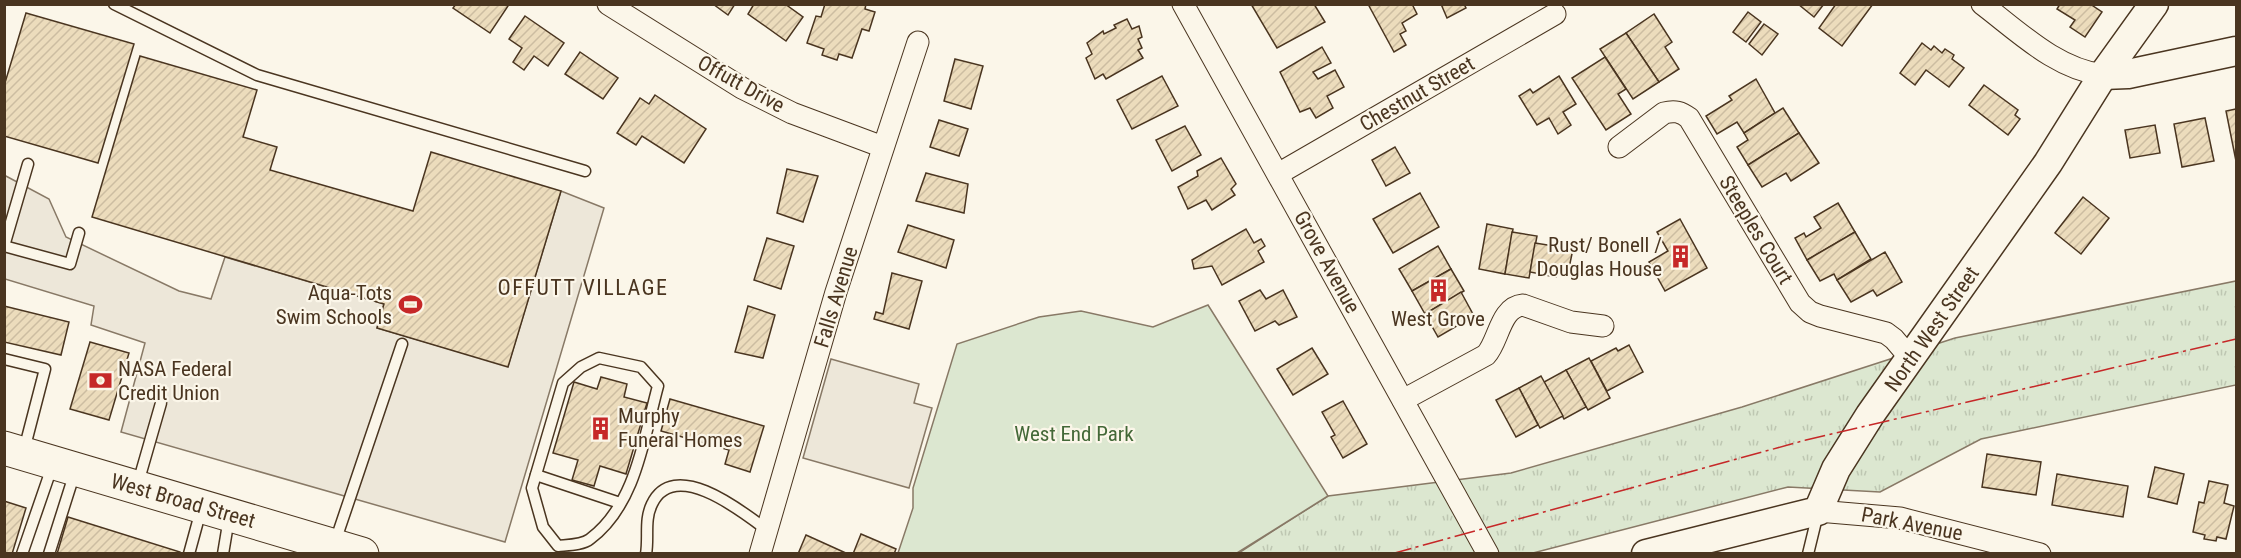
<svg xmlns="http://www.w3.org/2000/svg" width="2241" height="558" viewBox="0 0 2241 558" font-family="'Roboto Condensed',sans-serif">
  <defs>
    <pattern id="grass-tufts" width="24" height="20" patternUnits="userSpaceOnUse" patternTransform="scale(1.5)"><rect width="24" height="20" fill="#dce7d0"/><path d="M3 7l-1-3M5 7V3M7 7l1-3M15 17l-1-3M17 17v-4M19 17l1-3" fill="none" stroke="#bec7b2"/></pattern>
    <pattern id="building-hatch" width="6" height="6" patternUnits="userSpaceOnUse" patternTransform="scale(1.5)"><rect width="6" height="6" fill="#ecdcbc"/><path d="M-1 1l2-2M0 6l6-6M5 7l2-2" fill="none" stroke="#ccbda1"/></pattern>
  </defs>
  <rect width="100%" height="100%" fill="#fbf6e9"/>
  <path fill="url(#grass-tufts)" stroke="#887966" stroke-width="1.5" d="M2236 281V385L1981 439 1880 492 1788 487 1533 553 1237 554 1328 496 1511 473 1742 407 1955 338Z"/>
  <path fill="#dce7d0" stroke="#887966" stroke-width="1.5" d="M1208 305 1328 496 1237 553H898L913 508V488L957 344 1039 317 1081 311 1153 327Z"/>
  <g fill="#ede7d9" stroke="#887966" stroke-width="1.5">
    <path d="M4 175 49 199 66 237 179 291 211 299 225 257 384 304 377 328 508 366 561 191 604 208 505 542 121 432 145 343 91 325 94 306 5 279Z"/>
    <path d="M831 359 919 384 914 403 932 408 909 488 803 458Z"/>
  </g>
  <g fill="url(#building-hatch)" stroke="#4a3520" stroke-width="1.5">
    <path d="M456 4H505L508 6 490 33 453 8Z"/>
    <path d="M713 4H735L728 15Z"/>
    <path d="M754 4H785L803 17 786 41 748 14Z"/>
    <path d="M825 4H866L865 9 875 12 869 31 862 29 852 58 839 54 837 60 822 55 824 49 807 43 816 16 821 17Z"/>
    <path d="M1251 4H1314L1325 22 1277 48Z"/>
    <path d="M1368 4H1412L1417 14 1402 23 1406 31 1400 34 1406 45 1394 52Z"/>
    <path d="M1441 4H1464L1466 8 1447 18Z"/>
    <path d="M1798 4H1824L1814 17Z"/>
    <path d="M1836 4H1873L1842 46 1819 28Z"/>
    <path d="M2060 4H2090L2102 12 2085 37 2070 27 2075 20 2057 9Z"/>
    <path d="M1748 12 1761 22 1746 42 1733 32Z"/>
    <path d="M26 13 134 44 98 163 4 136V86Z"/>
    <path d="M1654 14 1672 42 1665 47 1679 69 1659 82 1626 33Z"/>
    <path d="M525 16 564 43 548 66 534 56 524 70 513 62 522 48 509 39Z"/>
    <path d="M1127 19 1132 29 1139 26 1142 37 1138 39 1142 48 1138 50 1143 58 1106 79 1103 74 1095 79 1086 58 1092 54 1087 43 1103 31 1104 34 1116 28 1114 25Z"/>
    <path d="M1764 24 1778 34 1762 55 1749 44Z"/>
    <path d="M1626 33 1659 82 1633 99 1600 49Z"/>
    <path d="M1922 43 1931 50 1934 46 1942 53 1945 49 1954 55 1952 59 1964 68 1949 87 1926 70 1915 85 1900 73Z"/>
    <path d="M1322 47 1331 63 1313 72 1318 79 1335 70 1344 87 1327 96 1333 108 1316 118 1310 108 1300 112 1280 72Z"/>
    <path d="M580 52 618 78 603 99 565 74Z"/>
    <path d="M140 56 257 90 243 137 277 147 270 170 413 211 431 152 561 191 508 367 377 328 384 304 92 217Z"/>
    <path d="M1605 57 1626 89 1618 94 1631 114 1606 130 1572 78Z"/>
    <path d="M955 59 983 66 971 109 944 101Z"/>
    <path d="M1162 76 1178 106 1132 129 1117 100Z"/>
    <path d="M1559 76 1576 104 1563 112 1571 125 1558 134 1549 118 1537 125 1519 96 1530 89 1533 93Z"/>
    <path d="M1756 79 1775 113 1744 133 1737 122 1717 134 1706 116 1732 100 1729 96Z"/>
    <path d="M1984 85 2018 110 2015 115 2020 119 2008 135 1969 105Z"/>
    <path d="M655 95 706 129 684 163 642 136 636 145 617 133 640 98 649 104Z"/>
    <path d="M1783 108 1799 133 1748 165 1737 147 1748 140 1744 133Z"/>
    <path d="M2236 109V161L2226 111Z"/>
    <path d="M2205 118 2214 161 2182 167 2174 124Z"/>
    <path d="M939 120 968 129 959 156 930 147Z"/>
    <path d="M2155 125 2160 153 2130 158 2125 130Z"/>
    <path d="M1185 126 1201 155 1172 171 1156 140Z"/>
    <path d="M1799 133 1819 163 1791 181 1786 173 1762 187 1748 165Z"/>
    <path d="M1395 147 1410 173 1386 186 1372 160Z"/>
    <path d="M1221 158 1236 184 1231 189 1235 195 1212 210 1206 200 1188 209 1178 187 1198 176 1197 171Z"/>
    <path d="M787 169 818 176 803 222 777 213Z"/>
    <path d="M926 173 968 184 964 213 916 201Z"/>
    <path d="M1420 193 1439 227 1393 253 1373 219Z"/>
    <path d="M2083 197 2109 218 2081 254 2055 233Z"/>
    <path d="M1838 203 1855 232 1807 260 1795 238 1804 233 1806 237 1821 228 1814 217Z"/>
    <path d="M1680 219 1707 268 1665 291 1649 262 1668 251 1657 232Z"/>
    <path d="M1487 224 1513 229 1505 274 1479 269Z"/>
    <path d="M908 225 954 240 946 268 898 252Z"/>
    <path d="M1246 229 1254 243 1261 239 1265 246 1258 251 1264 262 1222 285 1212 266 1194 269 1192 260Z"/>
    <path d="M1512 232 1537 236 1529 278 1505 274Z"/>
    <path d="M1855 232 1871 259 1837 280 1834 274 1820 281 1807 260Z"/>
    <path d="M767 238 794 246 781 289 754 280Z"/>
    <path d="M1535 243 1573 249 1568 273 1557 271 1556 277 1530 272Z"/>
    <path d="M1438 246 1451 269 1412 291 1399 269Z"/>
    <path d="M1885 252 1902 282 1877 296 1873 290 1851 302 1837 280Z"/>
    <path d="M1451 269 1464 291 1425 314 1412 291Z"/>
    <path d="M892 273 922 281 909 329 874 319 876 312 883 314Z"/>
    <path d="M1260 290 1266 299 1283 290 1297 317 1279 325 1275 321 1255 331 1239 301Z"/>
    <path d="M1461 292 1474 316 1438 337 1425 314Z"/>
    <path d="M4 306 69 322 61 355 4 342Z"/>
    <path d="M748 306 775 315 763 358 735 352Z"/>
    <path d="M90 342 129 353 109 420 70 409Z"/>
    <path d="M1629 345 1643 372 1607 391 1591 361 1616 348 1618 351Z"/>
    <path d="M1312 348 1328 374 1293 395 1277 369Z"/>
    <path d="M1589 358 1610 398 1588 410 1566 370Z"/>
    <path d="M1566 370 1586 407 1564 419 1544 382Z"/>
    <path d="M1541 376 1563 416 1540 428 1519 388Z"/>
    <path d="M601 377 627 384 624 397 647 403 626 474 600 466 594 486 572 480 578 460 553 453 574 382 597 389Z"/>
    <path d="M1519 388 1538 425 1516 437 1496 400Z"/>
    <path d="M670 399 764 426 750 472 725 464 729 450 661 431Z"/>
    <path d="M1343 401 1367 444 1343 458 1331 437 1335 435 1322 412Z"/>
    <path d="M1987 454 2041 462 2036 495 1982 487Z"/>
    <path d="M2155 467 2184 474 2177 504 2148 497Z"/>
    <path d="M2057 474 2128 486 2123 517 2052 505Z"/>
    <path d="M2209 481 2228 485 2224 503 2234 506 2226 539 2217 537 2216 541 2204 539 2205 535 2193 532 2199 502 2204 503Z"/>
    <path d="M4 501 26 508 12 554H4Z"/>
    <path d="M68 517 180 552V554H57Z"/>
    <path d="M861 534 896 549 894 554H853Z"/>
    <path d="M806 535 848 554H798Z"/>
  </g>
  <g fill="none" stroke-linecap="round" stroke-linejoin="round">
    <defs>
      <g id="lane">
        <path d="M114 4 257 75 585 171"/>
        <path d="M4 246 70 264 79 233"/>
        <path d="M4 246 28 164"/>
        <path d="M599 358 641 367 658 386C644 437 636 505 590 539 583 545 567 545 558 546L543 527 532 488 563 383 581 367Z"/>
        <path d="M4 359 45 369 24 450"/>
        <path d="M536 475 620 503"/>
        <path d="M138 483 161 403"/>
        <path d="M335 542 402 344"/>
        <path d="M22 554 52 467"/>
        <path d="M49 554 75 472"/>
        <path d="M189 554 201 510"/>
        <path d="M223 554 229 518"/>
        <path d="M646 554C649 537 644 520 652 504 674 457 743 512 767 530"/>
        <path d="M1808 554 1818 513"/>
      </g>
      <g id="street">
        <path d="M608 4 742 88 792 113 883 147"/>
        <path d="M1183 4 1488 554"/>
        <path d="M1982 4C2019 32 2056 69 2103 75"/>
        <path d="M1619 147 1664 113C1675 110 1681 112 1689 118L1800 303 1810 312 1820 316 1886 333 1894 339 1911 359"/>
        <path d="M1278 174 1555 14"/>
        <path d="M1403 400 1486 355C1499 341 1500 307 1523 305L1571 322 1603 326"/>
        <path d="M1818 511 1900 518 2040 554"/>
        <path d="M760 554 836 292 918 42"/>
      </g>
      <g id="secondary">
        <path d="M2103 75 2128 74 2236 51"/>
        <path d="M1646 554 1818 511 1836 469 1870 415 2048 163 2103 75 2154 4"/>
      </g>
      <path id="primary" d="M4 448 362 554"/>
    </defs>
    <use href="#lane" stroke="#4a3520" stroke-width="13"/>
    <use href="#street" stroke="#4a3520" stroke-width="23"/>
    <use href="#secondary" stroke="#4a3520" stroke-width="31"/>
    <use href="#primary" stroke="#4a3520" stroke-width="35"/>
    <use href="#lane" stroke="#fbf6e9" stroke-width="10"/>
    <use href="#street" stroke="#fbf6e9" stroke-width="21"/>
    <use href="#secondary" stroke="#fbf6e9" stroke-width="28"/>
    <use href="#primary" stroke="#fbf6e9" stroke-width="33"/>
    <path stroke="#c62828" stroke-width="1.5" stroke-dasharray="21 4.5 3 4.5" stroke-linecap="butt" d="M1391 554 1806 440 2236 339"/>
  </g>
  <defs>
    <symbol id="building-bare" viewBox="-9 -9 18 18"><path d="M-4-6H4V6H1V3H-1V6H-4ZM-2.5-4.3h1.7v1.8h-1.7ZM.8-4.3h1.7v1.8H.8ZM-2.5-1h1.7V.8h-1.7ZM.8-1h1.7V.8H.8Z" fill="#c62828" stroke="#fbf6e9" stroke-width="2.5" paint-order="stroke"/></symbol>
    <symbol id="stadium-bare" viewBox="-9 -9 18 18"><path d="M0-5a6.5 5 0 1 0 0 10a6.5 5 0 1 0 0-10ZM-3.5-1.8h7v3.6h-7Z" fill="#c62828" stroke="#fbf6e9" stroke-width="2.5" paint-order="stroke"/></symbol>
    <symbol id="bank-bare" viewBox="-9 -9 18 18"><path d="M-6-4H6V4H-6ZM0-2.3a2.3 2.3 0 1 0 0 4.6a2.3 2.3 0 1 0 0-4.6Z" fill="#c62828" stroke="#fbf6e9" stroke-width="2.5" paint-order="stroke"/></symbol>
  </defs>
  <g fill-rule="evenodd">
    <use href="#building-bare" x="1664" y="240" width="33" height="33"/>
    <use href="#building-bare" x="1422" y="274" width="33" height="33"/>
    <use href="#stadium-bare" x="394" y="288" width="33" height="33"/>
    <use href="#bank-bare" x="84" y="364" width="33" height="33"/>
    <use href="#building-bare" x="584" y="412" width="33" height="33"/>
  </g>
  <g text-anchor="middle" stroke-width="4.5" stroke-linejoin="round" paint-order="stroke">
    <g font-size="21" fill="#4a3520" stroke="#fbf6e9">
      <text transform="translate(741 84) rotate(29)" y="7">Offutt Drive</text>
      <text transform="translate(1417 94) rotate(-30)" y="7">Chestnut Street</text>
      <text transform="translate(1756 230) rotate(59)" y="7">Steeples Court</text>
      <text transform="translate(1327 262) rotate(61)" y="7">Grove Avenue</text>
      <text transform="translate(836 297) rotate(-73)" y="7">Falls Avenue</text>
      <text transform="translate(1932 329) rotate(-55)" y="7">North West Street</text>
      <text transform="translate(183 501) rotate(16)" y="7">West Broad Street</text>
      <text transform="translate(1912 524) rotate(11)" y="7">Park Avenue</text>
    </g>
    <g font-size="21" fill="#4a3520" stroke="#fbf6e9" text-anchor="end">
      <text x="1662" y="252">Rust/ Bonell /<tspan x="1662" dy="24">Douglas House</tspan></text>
      <text x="392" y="300">Aqua-Tots<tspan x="392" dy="24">Swim Schools</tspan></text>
      <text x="1438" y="326" text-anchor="middle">West Grove</text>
      <text x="118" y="376" text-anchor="start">NASA Federal<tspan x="118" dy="24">Credit Union</tspan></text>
      <text x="618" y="423" text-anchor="start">Murphy<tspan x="618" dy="24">Funeral Homes</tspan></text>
    </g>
    <g font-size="21" fill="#436837" stroke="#fbf6e9">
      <text x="1074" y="441">West End Park</text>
    </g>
    <g font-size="22" letter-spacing="1.5" fill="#4a3520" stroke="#fbf6e9">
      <text x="583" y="295">OFFUTT VILLAGE</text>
    </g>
  </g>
  <rect width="2241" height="558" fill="none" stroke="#4a3520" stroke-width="12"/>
</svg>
